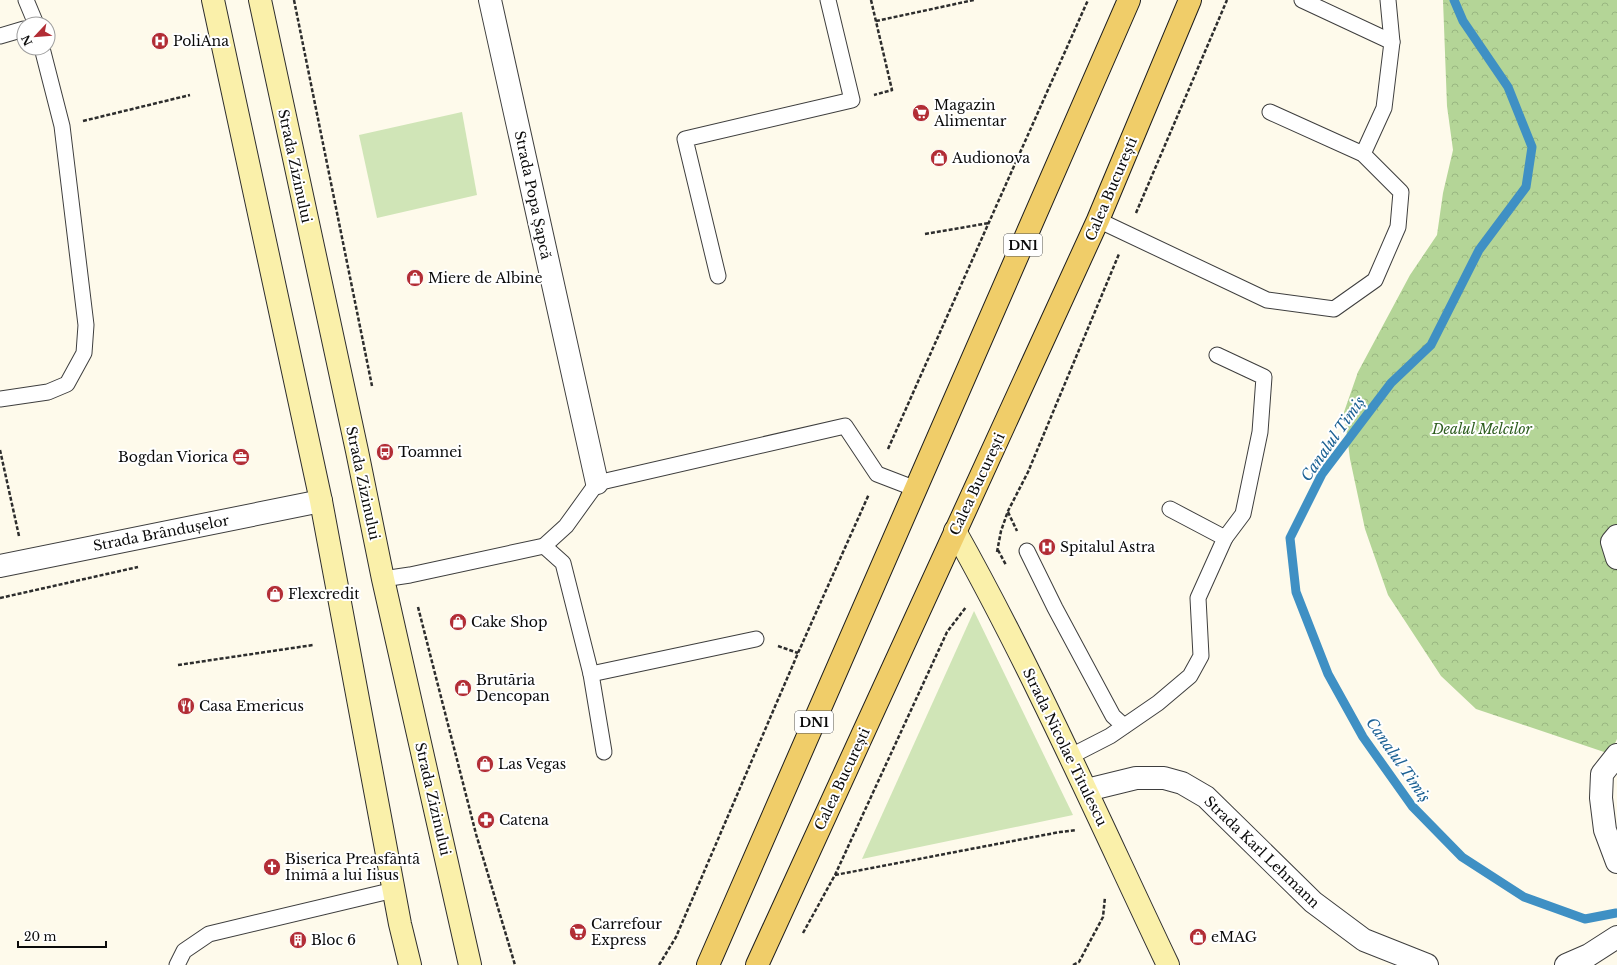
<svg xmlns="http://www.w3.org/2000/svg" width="1617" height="965" viewBox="0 0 1617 965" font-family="'Libre Baskerville',serif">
  <defs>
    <pattern id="forest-crowns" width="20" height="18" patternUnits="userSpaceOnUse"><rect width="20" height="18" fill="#b4d597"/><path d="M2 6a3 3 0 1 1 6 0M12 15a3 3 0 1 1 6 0" fill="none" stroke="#99b681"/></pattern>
  </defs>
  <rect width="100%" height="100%" fill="#fefaeb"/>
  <path fill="url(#forest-crowns)" d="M1443 0H1617V739L1610 754 1476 709 1441 676 1388 595 1365 529 1350 459 1344 412 1358 372 1410 275 1437 235 1443 193 1453 150 1447 106Z"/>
  <g fill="#d0e5b7">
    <path d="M462 112 477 195 377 218 359 135Z"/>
    <path d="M974 611 1073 815 862 859Z"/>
  </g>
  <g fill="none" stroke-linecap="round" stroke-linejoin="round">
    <path stroke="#3f90c4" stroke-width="9" d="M1454 0 1463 21 1508 87 1532 147 1526 187 1479 250 1431 345 1391 383 1322 474 1290 538 1296 592 1328 674 1363 737 1412 806 1462 857 1524 897 1585 919 1616 913"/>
    <defs>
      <g id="lane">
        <path d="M26 0 36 24"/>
        <path d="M1302 0 1392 42"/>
        <path d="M0 36 24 29"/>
        <path d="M1363 154 1384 108 1392 42 1388 0"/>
        <path d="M1098 220 1267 300 1334 309 1375 280 1398 227 1401 192 1363 154 1270 112"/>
        <path d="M718 276 685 139 852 100 828 0"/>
        <path d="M0 399 48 392 67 384 84 353 86 325 62 126 42 48"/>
        <path d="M1170 509 1225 538 1243 514 1260 432 1264 377 1217 355"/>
        <path d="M544 546 563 563 591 674 604 752"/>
        <path d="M1027 551 1055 608 1113 716 1124 726"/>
        <path d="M383 579 410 575 544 546 566 526 597 483 845 426 877 474 916 489"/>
        <path d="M591 674 756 639"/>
        <path d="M1071 756 1110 736 1158 703 1190 676 1201 656 1198 598 1225 538"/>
        <path d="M177 965 184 951 209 934 394 890"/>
      </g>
      <g id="street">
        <path d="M490 0 597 483"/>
        <path d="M1617 536 1612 542 1617 558"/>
        <path d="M0 566 321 501"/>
        <path d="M1617 755 1602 774 1601 798 1605 830 1617 862"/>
        <path d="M1087 790 1136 778H1164L1182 783 1206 797 1313 902 1364 940 1427 965"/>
        <path d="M1566 965 1589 955 1617 937"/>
      </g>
      <g id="secondary">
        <path d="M213 0 321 501 400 924 410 965"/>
        <path d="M260 0 357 451 383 579 470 965"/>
        <path d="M955 531C1034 672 1099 820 1168 965"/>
      </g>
      <g id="primary">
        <path d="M708 965 1129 0"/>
        <path d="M757 965 1098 220 1190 0"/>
      </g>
    </defs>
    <use href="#lane" stroke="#3e3e3e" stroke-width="17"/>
    <use href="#street" stroke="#3e3e3e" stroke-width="24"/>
    <use href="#secondary" stroke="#2d2d2d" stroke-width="24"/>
    <use href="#primary" stroke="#1c1c1c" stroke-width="24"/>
    <g stroke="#2d2d2d" stroke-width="2.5" stroke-dasharray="4 2" stroke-linecap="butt">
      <path d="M294 0 372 386"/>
      <path d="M871 0 892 90 874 95"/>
      <path d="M876 21 974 0"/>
      <path d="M83 121 190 95"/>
      <path d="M1136 213 1227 0"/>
      <path d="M925 234 989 223"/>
      <path d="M888 449 1088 0"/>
      <path d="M0 450 19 536"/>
      <path d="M1008 512 1017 531"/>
      <path d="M998 550 1006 565"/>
      <path d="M997 552 1001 531 1008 511 1028 472 1119 254"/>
      <path d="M0 598 138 567"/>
      <path d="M418 607 476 834 515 965"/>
      <path d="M778 646 798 653"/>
      <path d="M178 665 313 645"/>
      <path d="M835 875 1060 832 1076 830"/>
      <path d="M803 933 835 875 947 632 966 607"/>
      <path d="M659 965 676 937 798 653 869 494"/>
      <path d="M1073 965 1079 962 1103 917 1105 897"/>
    </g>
    <use href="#lane" stroke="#fff" stroke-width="15"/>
    <use href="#street" stroke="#fff" stroke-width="22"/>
    <use href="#secondary" stroke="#faf0aa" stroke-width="22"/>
    <use href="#primary" stroke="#f0cd69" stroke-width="22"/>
  </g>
  <defs>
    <symbol id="hospital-disc" viewBox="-11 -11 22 22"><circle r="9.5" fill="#b22d35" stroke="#fff"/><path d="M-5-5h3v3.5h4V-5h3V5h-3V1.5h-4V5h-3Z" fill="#fff"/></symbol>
    <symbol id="supermarket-disc" viewBox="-11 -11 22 22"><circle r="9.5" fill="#b22d35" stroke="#fff"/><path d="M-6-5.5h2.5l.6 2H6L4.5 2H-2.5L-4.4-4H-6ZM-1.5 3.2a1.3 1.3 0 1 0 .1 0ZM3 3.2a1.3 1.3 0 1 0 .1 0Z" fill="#fff"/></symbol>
    <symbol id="shop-disc" viewBox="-11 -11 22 22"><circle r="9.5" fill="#b22d35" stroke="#fff"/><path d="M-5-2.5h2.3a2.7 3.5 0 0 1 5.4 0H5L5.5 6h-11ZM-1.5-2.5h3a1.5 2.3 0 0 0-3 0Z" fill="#fff"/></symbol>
    <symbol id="bus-disc" viewBox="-11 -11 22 22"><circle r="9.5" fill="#b22d35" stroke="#fff"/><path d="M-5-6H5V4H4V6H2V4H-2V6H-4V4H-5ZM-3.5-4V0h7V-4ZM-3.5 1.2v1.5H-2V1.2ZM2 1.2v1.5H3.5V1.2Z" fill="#fff"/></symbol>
    <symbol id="office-disc" viewBox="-11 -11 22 22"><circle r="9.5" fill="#b22d35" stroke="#fff"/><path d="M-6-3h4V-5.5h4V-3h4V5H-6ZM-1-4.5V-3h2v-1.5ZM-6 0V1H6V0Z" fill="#fff"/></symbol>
    <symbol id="restaurant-disc" viewBox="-11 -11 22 22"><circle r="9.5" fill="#b22d35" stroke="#fff"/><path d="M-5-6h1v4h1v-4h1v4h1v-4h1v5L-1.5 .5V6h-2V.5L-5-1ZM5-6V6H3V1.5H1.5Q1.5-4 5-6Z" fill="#fff"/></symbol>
    <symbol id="pharmacy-disc" viewBox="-11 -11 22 22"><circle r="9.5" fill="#b22d35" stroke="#fff"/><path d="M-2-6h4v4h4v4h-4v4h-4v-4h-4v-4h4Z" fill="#fff"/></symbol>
    <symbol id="church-disc" viewBox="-11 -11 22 22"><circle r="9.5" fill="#b22d35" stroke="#fff"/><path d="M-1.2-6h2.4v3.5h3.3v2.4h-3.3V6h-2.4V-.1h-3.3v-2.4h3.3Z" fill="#fff"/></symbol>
    <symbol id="building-disc" viewBox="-11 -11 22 22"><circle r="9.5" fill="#b22d35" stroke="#fff"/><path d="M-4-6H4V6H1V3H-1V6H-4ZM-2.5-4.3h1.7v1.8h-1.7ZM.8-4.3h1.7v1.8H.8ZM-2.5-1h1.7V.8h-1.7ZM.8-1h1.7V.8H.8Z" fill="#fff"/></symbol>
  </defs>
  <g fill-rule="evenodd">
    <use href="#hospital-disc" x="150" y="31" width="20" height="20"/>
    <use href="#supermarket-disc" x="911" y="103" width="20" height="20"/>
    <use href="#shop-disc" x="929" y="148" width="20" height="20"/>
    <use href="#shop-disc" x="405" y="268" width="20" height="20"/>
    <use href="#bus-disc" x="375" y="442" width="20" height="20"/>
    <use href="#office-disc" x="231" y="447" width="20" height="20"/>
    <use href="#hospital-disc" x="1037" y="537" width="20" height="20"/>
    <use href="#shop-disc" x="265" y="584" width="20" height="20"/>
    <use href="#shop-disc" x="448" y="612" width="20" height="20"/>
    <use href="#shop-disc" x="453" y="678" width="20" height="20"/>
    <use href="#restaurant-disc" x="176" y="696" width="20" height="20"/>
    <use href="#shop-disc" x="475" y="754" width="20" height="20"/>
    <use href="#pharmacy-disc" x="476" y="810" width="20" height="20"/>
    <use href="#church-disc" x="262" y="857" width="20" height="20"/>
    <use href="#supermarket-disc" x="568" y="922" width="20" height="20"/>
    <use href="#shop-disc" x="1188" y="927" width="20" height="20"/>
    <use href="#building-disc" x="288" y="930" width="20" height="20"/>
  </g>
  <g text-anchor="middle" stroke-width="4" stroke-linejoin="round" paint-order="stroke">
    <g fill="#fff" stroke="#545454" stroke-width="1">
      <rect x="1004" y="234" width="38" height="22" rx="3"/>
      <rect x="795" y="711" width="38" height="22" rx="3"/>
    </g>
    <g font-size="13" font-weight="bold" fill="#0b0b0b">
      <text x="1023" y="250">DN1</text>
      <text x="814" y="727">DN1</text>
    </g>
    <g font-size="14" fill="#0b0b0b" stroke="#fff" text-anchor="start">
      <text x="173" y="46">PoliAna</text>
      <text x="934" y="110">Magazin<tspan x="934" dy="16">Alimentar</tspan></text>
      <text x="952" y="163">Audionova</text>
      <text x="428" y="283">Miere de Albine</text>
      <text x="398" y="457">Toamnei</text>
      <text x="228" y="462" text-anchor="end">Bogdan Viorica</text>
      <text x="1060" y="552">Spitalul Astra</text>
      <text x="288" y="599">Flexcredit</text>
      <text x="471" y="627">Cake Shop</text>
      <text x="476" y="685">Brutăria<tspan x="476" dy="16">Dencopan</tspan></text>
      <text x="199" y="711">Casa Emericus</text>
      <text x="498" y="769">Las Vegas</text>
      <text x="499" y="825">Catena</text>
      <text x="285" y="864">Biserica Preasfântă<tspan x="285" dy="16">Inimă a lui Iisus</tspan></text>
      <text x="591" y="929">Carrefour<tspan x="591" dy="16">Express</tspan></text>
      <text x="1211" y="942">eMAG</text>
      <text x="311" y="945">Bloc 6</text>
    </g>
    <g font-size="14" fill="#0b0b0b" stroke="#fff">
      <text transform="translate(295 166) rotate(78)" y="5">Strada Zizinului</text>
      <text transform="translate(1111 189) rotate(-67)" y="5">Calea București</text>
      <text transform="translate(533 195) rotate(78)" y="5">Strada Popa Șapcă</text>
      <text transform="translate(363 483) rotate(78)" y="5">Strada Zizinului</text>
      <text transform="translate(977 484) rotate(-65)" y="5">Calea București</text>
      <text transform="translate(161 533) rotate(-11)" y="5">Strada Brândușelor</text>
      <text transform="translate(1065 747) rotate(64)" y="5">Strada Nicolae Titulescu</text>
      <text transform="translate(842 779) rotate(-65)" y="5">Calea București</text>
      <text transform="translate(433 799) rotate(77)" y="5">Strada Zizinului</text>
      <text transform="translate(1262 852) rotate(44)" y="5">Strada Karl Lehmann</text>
    </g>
    <g font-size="14" font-style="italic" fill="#2e5e20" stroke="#fff">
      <text x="1482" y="434">Dealul Melcilor</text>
    </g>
    <g font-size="15" font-style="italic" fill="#1d6294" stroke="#fff">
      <text transform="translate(1333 439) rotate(-55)" y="5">Canalul Timiș</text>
      <text transform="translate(1398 760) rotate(55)" y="5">Canalul Timiș</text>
    </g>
  </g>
  <g transform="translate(36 36) rotate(244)"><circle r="19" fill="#ffffff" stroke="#9d9d9d"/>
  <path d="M0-3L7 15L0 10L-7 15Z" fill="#b22d35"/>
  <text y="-6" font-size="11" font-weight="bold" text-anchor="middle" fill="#0b0b0b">N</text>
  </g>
  <path d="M18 941v6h88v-6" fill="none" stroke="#0b0b0b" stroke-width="2"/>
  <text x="24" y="941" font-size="12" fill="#0b0b0b" stroke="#ffffff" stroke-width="3" paint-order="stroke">20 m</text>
</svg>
